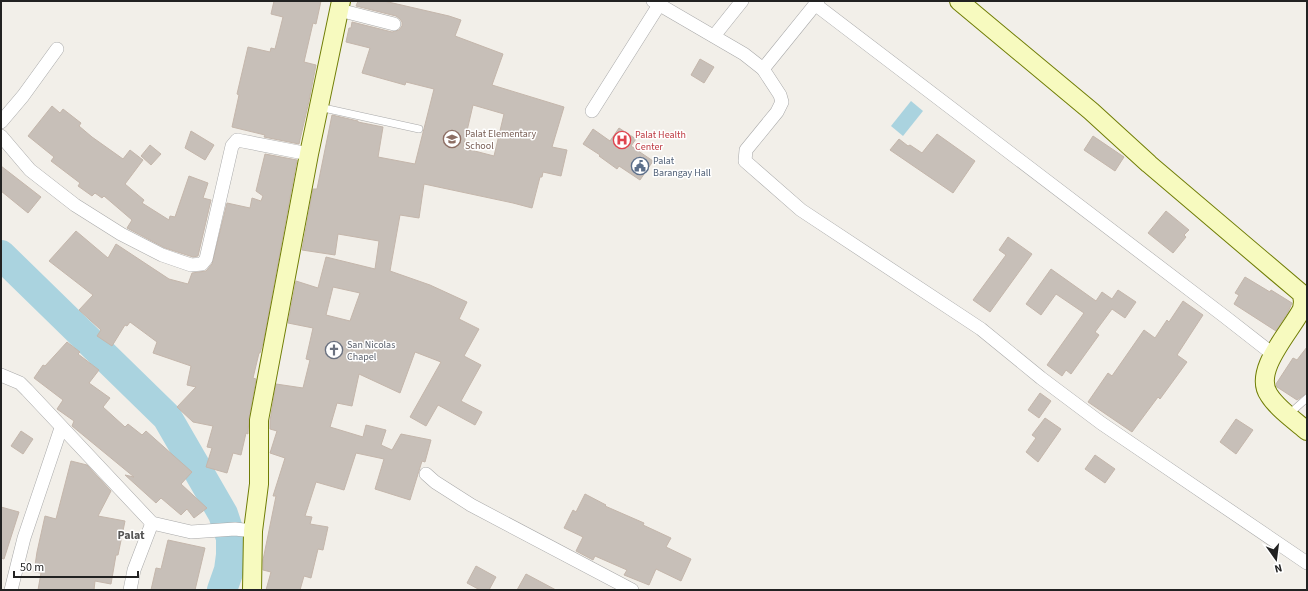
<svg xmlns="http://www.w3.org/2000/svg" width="1308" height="591" viewBox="0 0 1308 591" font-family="'Source Sans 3',sans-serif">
  <rect width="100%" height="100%" fill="#f2efe9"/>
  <path fill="#aad3df" d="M911 101 923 111 903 136 891 126Z"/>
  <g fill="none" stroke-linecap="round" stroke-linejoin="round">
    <path stroke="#aad3df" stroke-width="30" d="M1 255 167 417 223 514 231 538V555L229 570 222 590"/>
  </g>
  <g fill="#c7bfb8" stroke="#c4b6ab" fill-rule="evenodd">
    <path d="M274 1H321L316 24 313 23 304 62 316 65 309 101 299 144 264 137 265 135 232 127 239 95 237 94 248 47 270 52 271 48 275 49 283 17 271 14Z"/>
    <path d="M358 1H384L449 16 461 20 455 36 503 54 492 85 564 107 552 147 567 150 561 176 543 172 542 177H540L532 208 513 203 424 184 419 218 400 215 390 271 430 285 467 302 459 319 479 329 464 356 481 365 461 401 482 412 475 425 438 405 426 426 410 417 441 362 415 352 400 393 359 374 352 406 337 403 330 427 363 437 366 425 386 430 381 445 392 450 401 434 431 440 425 462 422 461 410 500 375 489 384 459 356 453 344 490 316 482 305 516 312 517 310 524 328 527 323 550 318 549 311 578 304 576 300 590H266L271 572 263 570V560L276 496H273L285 458 270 453 277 431 270 429V421L276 384 303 388 310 360 306 359 313 328 288 323 296 281 318 288 326 257 375 269 379 241 338 234 335 255 302 250 313 189H317L332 115 358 121V122L383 127 378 157 415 164 434 89 406 82 405 85 362 73 370 48 346 42 349 28H351L352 22 392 32 399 30 402 26V22L400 19 396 16 356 6ZM473 105 504 114 494 156 463 148ZM333 287 360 293 350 321 326 315Z"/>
    <path d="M700 59 714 67 704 83 691 75Z"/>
    <path d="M52 106 60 113 63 109 81 123 79 126 92 137 123 159 130 150 143 160 125 184 144 200 142 203 169 220 170 216 175 217 189 176 208 183 203 198 211 200 198 256 193 257 165 248 127 228 132 220 104 196 102 198 95 193 92 196 78 186 80 183 51 161 54 157 28 136Z"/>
    <path d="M619 128 636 139 631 146 653 161 640 180 619 166 617 169 599 156 600 155 583 144 593 129 610 141Z"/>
    <path d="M191 131 214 145 205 160 185 148Z"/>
    <path d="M937 134 975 161 953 193 890 150 899 139 908 146 910 145 922 153Z"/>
    <path d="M1093 136 1124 157 1115 171 1084 150Z"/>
    <path d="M150 145 161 154 151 165 141 156Z"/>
    <path d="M265 154 297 160 263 343 260 353H259L253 378 256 379 249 418 248 434 246 433 241 455 233 453 227 473 206 467 212 448 207 447 213 426 193 422 177 407 196 387 187 385 191 366 153 353 157 342 130 322 127 326 125 325 112 346 97 336 101 330 79 310 93 295 49 261 76 231 108 258 116 244 169 279 188 284 192 273 206 271 212 264 227 203 250 208 252 198 261 201 263 196 256 191Z"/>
    <path d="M1 166 41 197 28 213 1 191Z"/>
    <path d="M1166 211 1189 230 1184 235 1186 237 1173 253 1148 233Z"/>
    <path d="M1008 237 1032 254 990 312 973 300 1006 255 999 250Z"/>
    <path d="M1051 269 1096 301 1102 292 1112 299 1118 290 1136 302 1125 318 1112 309 1095 332 1099 335 1071 374 1066 370 1062 376 1047 365 1084 313 1056 294 1041 315 1026 304Z"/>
    <path d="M1245 277 1270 292 1271 290 1292 303 1288 312 1276 331 1234 304 1239 295 1235 293Z"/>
    <path d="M1183 301 1203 315 1177 355 1187 362 1160 399 1158 397 1132 432 1088 402 1108 373 1112 376 1144 330 1155 338 1167 320 1169 322Z"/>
    <path d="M67 342 80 352 78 354 99 370 89 383 110 398 103 407 125 427 128 424 142 435 146 431 192 472 181 484 207 508 194 518 187 509 181 515 161 498 156 503 125 475 134 477 72 426 74 421 57 409 63 400 34 378 43 365 45 366Z"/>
    <path d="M1307 347V393L1297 400 1277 387 1276 384 1293 358 1297 360Z"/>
    <path d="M1040 393 1051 401 1039 418 1028 410Z"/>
    <path d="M1045 418 1061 429 1038 462 1026 452 1036 438 1032 435Z"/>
    <path d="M1236 419 1253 430 1236 454 1220 442Z"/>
    <path d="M21 431 33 439 23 454 11 446Z"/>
    <path d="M1095 455 1115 469 1105 483 1085 469Z"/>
    <path d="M71 461 87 465 111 491 98 516 125 521 118 555H116L111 584 95 581 94 590H38L41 573 34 572 37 552 45 516 56 519Z"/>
    <path d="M585 494 606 505 605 506 644 523 643 525 671 538 666 547 691 559 681 581 656 569 649 585 624 575 627 570 595 556 593 560 576 551 583 537 564 528 573 510 576 512Z"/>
    <path d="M1 507 19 512 4 559 1 558Z"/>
    <path d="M168 540 205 548 195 590H151L156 568 161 569Z"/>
    <path d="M476 566 496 577 489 590H480L467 583Z"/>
    <path d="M526 574 556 590H517Z"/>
  </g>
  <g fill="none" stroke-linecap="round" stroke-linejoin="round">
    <defs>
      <g id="lane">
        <path d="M319 107 419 129"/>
        <path d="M1288 415 1307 398"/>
      </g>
      <g id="street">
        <path d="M653 1 744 54 763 69 780 95 782 102 777 112 746 150 745 161 801 210 981 329 1041 378 1101 423 1307 563"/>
        <path d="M816 5 1224 316 1274 355"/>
        <path d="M339 10 394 24"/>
        <path d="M714 36 742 1"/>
        <path d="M763 69 818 1"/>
        <path d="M592 111 659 5"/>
        <path d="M1 122 23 96 57 49"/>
        <path d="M1 136 30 170 75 205 121 234 162 255 191 265 202 264 206 259 232 146 237 140 309 154"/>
        <path d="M1 375 20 383 27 390 152 523 191 532 235 529 253 531"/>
        <path d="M426 474 435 482 471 505 632 590"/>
        <path d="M11 590 24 538 61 428"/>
        <path d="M130 590 134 570 152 523"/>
      </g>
      <g id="secondary">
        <path d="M959 1 1091 111 1149 164 1302 294 1303 302 1302 309C1291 331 1252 371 1269 395 1277 408 1295 421 1307 431"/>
        <path d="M252 590 253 531 259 484V420L309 154 341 1"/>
      </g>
    </defs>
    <use href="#lane" stroke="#a9a9a9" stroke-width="8"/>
    <use href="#street" stroke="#a9a9a9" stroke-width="14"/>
    <use href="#secondary" stroke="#707d05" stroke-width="20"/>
    <use href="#lane" stroke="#fff" stroke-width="7"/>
    <use href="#street" stroke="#fff" stroke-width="13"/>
    <use href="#secondary" stroke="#f7fabf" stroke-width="18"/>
  </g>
  <defs>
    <symbol id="school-ring" viewBox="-11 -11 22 22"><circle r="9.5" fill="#fff" stroke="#8d6e63" stroke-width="1.5"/><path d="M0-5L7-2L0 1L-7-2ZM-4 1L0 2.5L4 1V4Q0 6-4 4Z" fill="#8d6e63"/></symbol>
    <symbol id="hospital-ring" viewBox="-11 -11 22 22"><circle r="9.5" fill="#fff" stroke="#e0444e" stroke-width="1.5"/><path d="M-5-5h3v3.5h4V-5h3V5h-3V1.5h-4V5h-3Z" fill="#e0444e"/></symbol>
    <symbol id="civic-ring" viewBox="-11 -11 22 22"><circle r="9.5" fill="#fff" stroke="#5c6f8a" stroke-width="1.5"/><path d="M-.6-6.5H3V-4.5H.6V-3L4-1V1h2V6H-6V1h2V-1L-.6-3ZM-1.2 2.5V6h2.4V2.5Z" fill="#5c6f8a"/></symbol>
    <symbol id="church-ring" viewBox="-11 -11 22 22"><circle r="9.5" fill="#fff" stroke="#6b7280" stroke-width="1.5"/><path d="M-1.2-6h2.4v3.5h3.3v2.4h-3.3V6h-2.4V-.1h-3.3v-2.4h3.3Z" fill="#6b7280"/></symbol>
  </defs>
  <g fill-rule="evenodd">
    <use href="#school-ring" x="442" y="129" width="20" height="20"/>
    <use href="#hospital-ring" x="612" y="130" width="20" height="20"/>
    <use href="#civic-ring" x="630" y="156" width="20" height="20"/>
    <use href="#church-ring" x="324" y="340" width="20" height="20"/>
  </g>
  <g text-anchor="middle" stroke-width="3" stroke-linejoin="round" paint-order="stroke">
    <g font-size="10" fill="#785e54" stroke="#fff" text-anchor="start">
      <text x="465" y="137">Palat Elementary<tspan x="465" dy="12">School</tspan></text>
    </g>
    <g font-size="10" fill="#be3a42" stroke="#fff" text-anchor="start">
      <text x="635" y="138">Palat Health<tspan x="635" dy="12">Center</tspan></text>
    </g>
    <g font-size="10" fill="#4e5e75" stroke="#fff" text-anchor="start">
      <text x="653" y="164">Palat<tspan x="653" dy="12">Barangay Hall</tspan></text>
    </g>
    <g font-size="10" fill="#5b616d" stroke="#fff" text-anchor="start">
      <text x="347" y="348">San Nicolas<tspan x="347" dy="12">Chapel</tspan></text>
    </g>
    <g font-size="12" font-weight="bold" fill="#555" stroke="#fff">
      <text x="131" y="539">Palat</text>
    </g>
  </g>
  <rect width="1308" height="591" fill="none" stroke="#222222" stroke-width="4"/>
  <g transform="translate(1276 559) rotate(166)" stroke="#ffffff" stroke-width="3" paint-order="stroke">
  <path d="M0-3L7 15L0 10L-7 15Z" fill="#222222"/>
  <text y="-6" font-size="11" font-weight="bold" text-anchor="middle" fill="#222222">N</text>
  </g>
  <path d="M14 571v6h124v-6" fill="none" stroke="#222222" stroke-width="2"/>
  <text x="20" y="571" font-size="12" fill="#222222" stroke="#ffffff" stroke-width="3" paint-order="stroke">50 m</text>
</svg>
